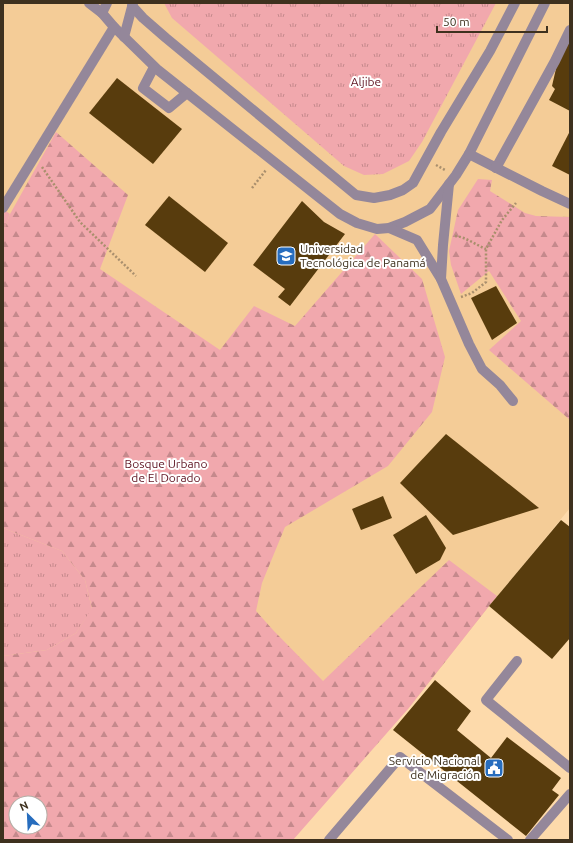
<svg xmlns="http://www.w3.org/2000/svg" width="573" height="843" viewBox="0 0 573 843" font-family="Ubuntu,sans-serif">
  <defs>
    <pattern id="grass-tufts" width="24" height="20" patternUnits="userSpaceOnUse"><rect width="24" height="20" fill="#f1a8ad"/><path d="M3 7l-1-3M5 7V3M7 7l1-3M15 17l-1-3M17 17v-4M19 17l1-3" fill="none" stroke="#c5898c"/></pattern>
    <pattern id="forest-firs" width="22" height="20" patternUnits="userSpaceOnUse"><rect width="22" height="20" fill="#f1a8ad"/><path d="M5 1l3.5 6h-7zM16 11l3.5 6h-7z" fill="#c5898c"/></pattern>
  </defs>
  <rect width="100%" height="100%" fill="#fddaab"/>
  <path fill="#f4cc97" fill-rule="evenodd" d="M3 3H570V508L489 606 408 709 3 840ZM16 803H40V827H16Z"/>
  <g fill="url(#grass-tufts)">
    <path d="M164 3H496L422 142 409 161 383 174 364 175 344 166 172 18Z"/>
    <path d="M3 209 10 214 3 233Z"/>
    <path d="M3 528 62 551 85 580 92 609 76 633 47 650 3 656Z"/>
  </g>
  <g fill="url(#forest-firs)" fill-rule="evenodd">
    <path d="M56 132 128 195 100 269 220 350 254 306 295 326 375 234 422 279 445 357 432 412 388 466 285 527 262 583 256 611 273 630 323 681 449 560 497 596 408 709 293 840H3V656L47 650 76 633 92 608 85 580 62 551 3 528V233L10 214ZM16 803H40V827H16Z"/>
    <path d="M478 179 492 180 490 191 525 213 536 216 570 217V420L489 350 521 321 489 271 461 294 451 265 449 251 458 210Z"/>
  </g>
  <g fill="#583c0d">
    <path d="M570 37V111L549 100 555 89 552 86 558 60Z"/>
    <path d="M117 78 182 129 153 164 89 113Z"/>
    <path d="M570 131V175L552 166Z"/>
    <path d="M169 196 228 243 205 272 145 225Z"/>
    <path d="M302 201 324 222 345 234 290 306 278 297 285 289 253 265Z"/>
    <path d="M496 286 517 323 492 340 471 298Z"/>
    <path d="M446 434 539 508 453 535 400 483Z"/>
    <path d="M383 496 392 518 361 530 352 509Z"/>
    <path d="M426 515 446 548 440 560 416 574 393 535Z"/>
    <path d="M561 520 570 527V638L552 659 489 606Z"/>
    <path d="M435 680 471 711 457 730 491 758 507 737 561 778 552 790 559 795 526 836 393 730Z"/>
  </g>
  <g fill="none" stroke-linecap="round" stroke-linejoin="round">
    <g stroke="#a98f6d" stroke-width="2.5" stroke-dasharray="2 2" stroke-linecap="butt">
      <path d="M436 165 445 170"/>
      <path d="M42 167 80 222 136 276"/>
      <path d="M252 188 266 170"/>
      <path d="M455 236C466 237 476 245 486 249"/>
      <path d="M461 297 472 293 486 282V249L502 220 516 203"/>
    </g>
    <g stroke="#94879a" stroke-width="10">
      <path d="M89 3 102 13"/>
      <path d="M107 3 102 13 114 27 158 70 340 214 357 223 377 229 389 228 405 222 430 209 456 175 469 154 545 3"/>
      <path d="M132 6 143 18 166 38 356 195 374 198 390 195 403 190 413 183 441 132 490 51 515 3"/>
      <path d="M124 37 133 3"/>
      <path d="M154 67 143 88 169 108 187 93"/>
      <path d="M469 154 542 191 570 204"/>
      <path d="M496 168 555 61 570 30"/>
      <path d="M3 208 114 27"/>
      <path d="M389 228 417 240 441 279 469 344 482 369 500 385 513 401"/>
      <path d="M441 279 443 245 449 184"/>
      <path d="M517 661 486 700 570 768"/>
      <path d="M329 840 400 757 508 840"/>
      <path d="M530 840 570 794"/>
    </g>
  </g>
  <defs>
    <symbol id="university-square" viewBox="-11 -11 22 22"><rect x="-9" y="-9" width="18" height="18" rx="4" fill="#276dbe" stroke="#fff"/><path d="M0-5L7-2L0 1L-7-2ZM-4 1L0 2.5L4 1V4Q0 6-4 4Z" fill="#fff"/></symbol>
    <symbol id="civic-square" viewBox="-11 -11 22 22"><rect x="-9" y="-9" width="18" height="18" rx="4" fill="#276dbe" stroke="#fff"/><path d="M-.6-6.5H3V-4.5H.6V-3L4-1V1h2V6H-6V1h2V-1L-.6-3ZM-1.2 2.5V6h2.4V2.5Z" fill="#fff"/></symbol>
  </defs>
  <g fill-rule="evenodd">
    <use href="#university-square" x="275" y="245" width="22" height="22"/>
    <use href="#civic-square" x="483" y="757" width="22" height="22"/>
  </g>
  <g text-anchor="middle" stroke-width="4" stroke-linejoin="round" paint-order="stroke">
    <g font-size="12" fill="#5f1422" stroke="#fff">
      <text x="366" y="86">Aljibe</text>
      <text x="166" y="468">Bosque Urbano<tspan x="166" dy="14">de El Dorado</tspan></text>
    </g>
    <g font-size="12" fill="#3e311e" stroke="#fff" text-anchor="start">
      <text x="300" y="253">Universidad<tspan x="300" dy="14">Tecnológica de Panamá</tspan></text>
      <text x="480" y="765" text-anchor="end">Servicio Nacional<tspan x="480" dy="14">de Migración</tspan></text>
    </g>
  </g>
  <rect width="573" height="843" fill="none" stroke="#3e311e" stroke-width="8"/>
  <g transform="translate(28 815) rotate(336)"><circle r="19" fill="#ffffff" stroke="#b2ada5"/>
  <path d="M0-3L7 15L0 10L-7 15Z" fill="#276dbe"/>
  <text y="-6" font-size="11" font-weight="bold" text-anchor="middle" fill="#3e311e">N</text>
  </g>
  <path d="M437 26v6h110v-6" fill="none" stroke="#3e311e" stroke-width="2"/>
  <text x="443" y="26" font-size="12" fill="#3e311e" stroke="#ffffff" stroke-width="3" paint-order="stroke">50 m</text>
</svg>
